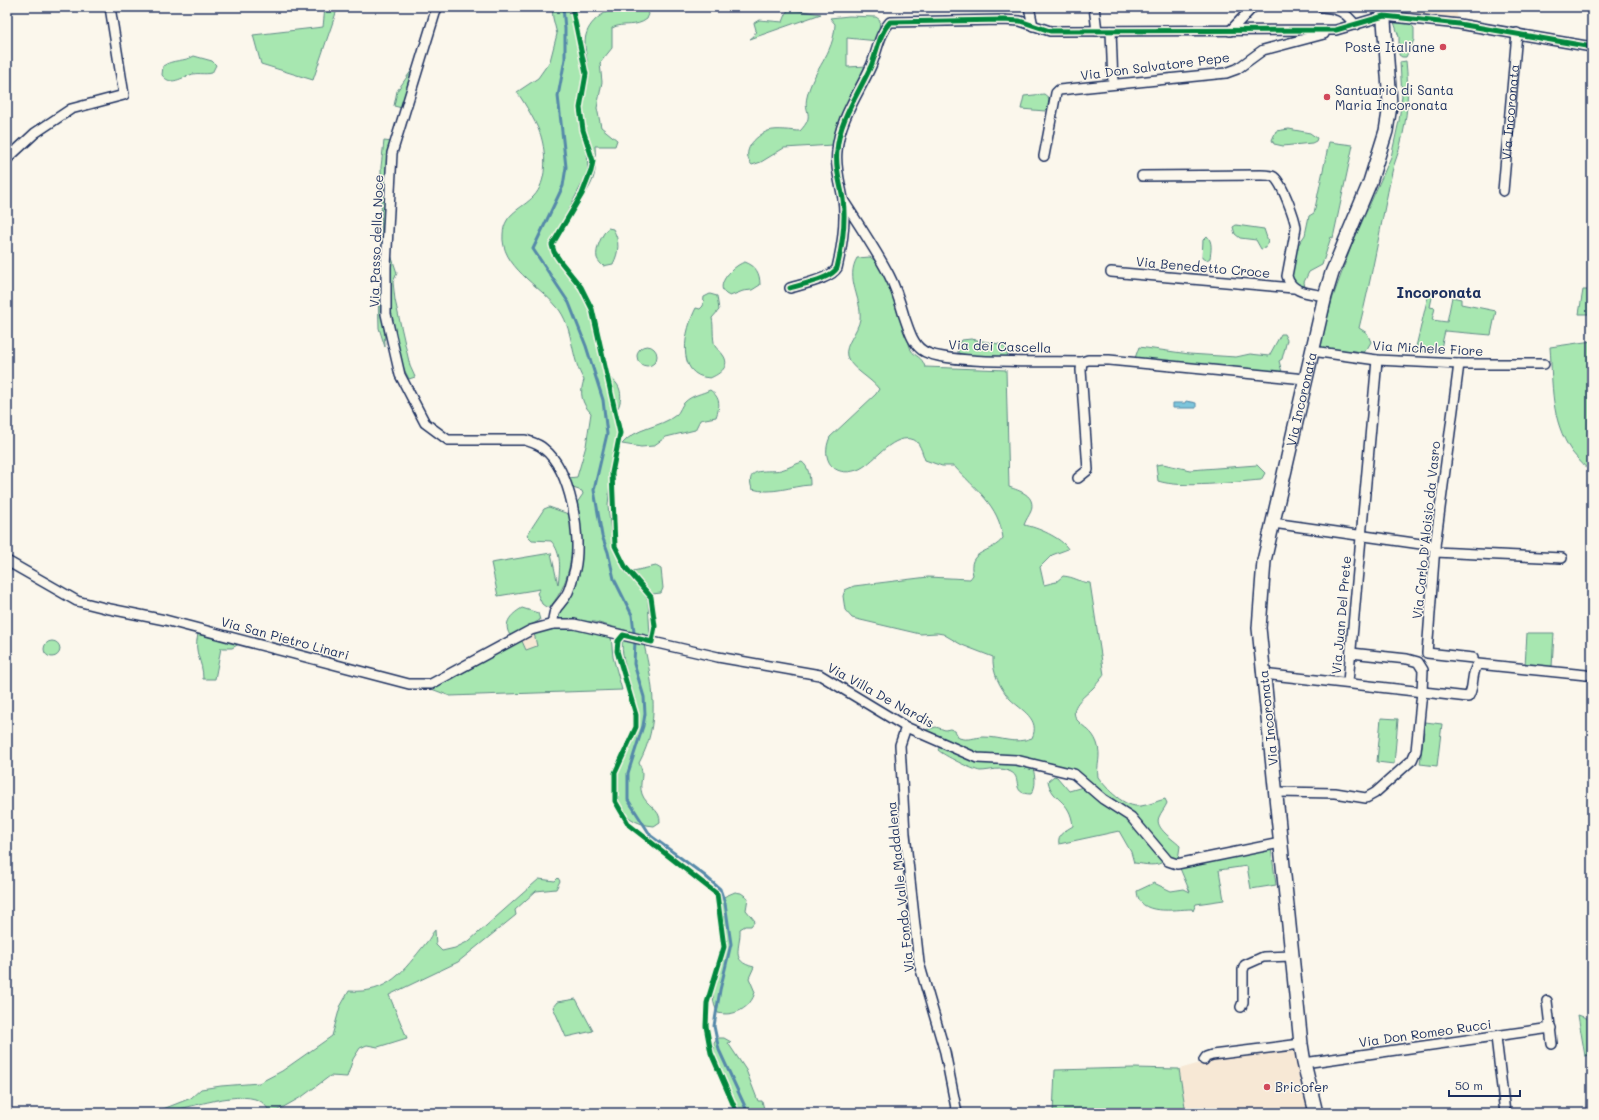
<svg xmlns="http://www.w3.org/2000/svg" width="1599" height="1120" viewBox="0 0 1599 1120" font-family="Mali,sans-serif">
  <rect width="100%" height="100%" fill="#fbf7ec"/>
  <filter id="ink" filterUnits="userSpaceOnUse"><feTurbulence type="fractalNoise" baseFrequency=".025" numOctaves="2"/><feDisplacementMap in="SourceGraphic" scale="8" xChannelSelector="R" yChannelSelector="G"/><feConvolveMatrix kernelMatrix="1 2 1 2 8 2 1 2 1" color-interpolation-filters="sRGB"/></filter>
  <g filter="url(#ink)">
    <g fill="#f7e8d5">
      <path d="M1399 7H1458L1457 18 1400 13Z"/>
      <path d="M534 633 538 646 526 650 521 639Z"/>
      <path d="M1296 1050 1313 1113 1306 1112 1186 1113 1179 1069 1208 1061Z"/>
    </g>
    <g fill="#a7e7b0" stroke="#618b87">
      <path d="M325 7H338L313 80 261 64 253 35 323 27Z"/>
      <path d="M552 7H570L583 63V74L578 105V115L579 126 587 151 588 172 551 244C555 268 579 281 588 304 597 326 600 352 606 376 620 381 624 395 618 408L613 409 618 429V439L610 481 608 506 611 533 623 570 642 590 648 600 650 637 595 622 560 619 557 617 572 587 574 507 583 494 582 491 573 488 568 478 577 477 586 446 591 413C582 404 579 393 584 380 570 358 574 327 557 307 540 286 500 266 503 234 504 213 522 209 534 196 547 182 546 156 542 140 540 128 524 102 517 92L538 78 550 61 557 34 553 18Z"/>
      <path d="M621 7H645L649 14 647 19C636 28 623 22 612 28V48L600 63 602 82 597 108 601 127 617 140 615 146H595C597 175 595 180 578 205 584 194 592 180 593 168 596 152 585 139 582 124 579 106 586 93 588 76 589 65 585 54 585 43 585 23 603 11 621 7Z"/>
      <path d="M788 9 821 14 750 39 754 36 756 30 754 23 759 20 783 22Z"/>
      <path d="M849 16 876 17 880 20 878 41 847 38V67L868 66 833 145 784 148 761 162 752 165C740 152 755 136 768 131 778 128 791 131 800 131 816 114 803 113 807 97 813 69 834 55 835 24L830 18Z"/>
      <path d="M1396 20 1408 21 1414 28V40L1406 57H1402L1399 55V37L1394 22Z"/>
      <path d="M194 56 212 61 216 65 212 73C204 75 197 72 190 75 179 79 170 86 162 75L163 66C173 59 184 62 194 56Z"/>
      <path d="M1406 61C1409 89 1408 118 1400 146 1398 155 1394 163 1392 172 1381 224 1372 276 1359 328L1367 333 1371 342 1367 349 1363 352 1319 348 1333 297 1352 244 1391 157 1399 121 1402 96 1400 62Z"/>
      <path d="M414 67 402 108 394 106 397 91Z"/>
      <path d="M1044 94 1049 98 1048 108 1045 111 1021 109 1024 96Z"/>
      <path d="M1289 129 1310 133 1317 138 1316 141 1312 143 1283 146 1274 144 1272 140 1276 131Z"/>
      <path d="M384 141 392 142 383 301 385 347 379 328 378 287H382L381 167Z"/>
      <path d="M1329 142 1353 145 1333 238 1331 237 1322 265 1309 272 1304 282 1305 288 1291 285 1290 266 1294 251 1305 235 1309 216 1314 213Z"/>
      <path d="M1236 225 1264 229 1268 241 1266 248 1261 249 1256 240 1240 238 1235 234 1233 227Z"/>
      <path d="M608 228 613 229C620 241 619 252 613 264L603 266C601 264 598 261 597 258 595 249 602 234 608 228Z"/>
      <path d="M1207 236C1213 242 1211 251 1210 258L1207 260 1202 258 1203 240Z"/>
      <path d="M391 255 397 273 393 282 395 300 410 366 415 377 409 379C387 339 390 299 391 255Z"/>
      <path d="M870 257 878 263 887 278 911 350C915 357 922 356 925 367L1006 370 1009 487C1020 491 1036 495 1031 511 1029 516 1026 519 1024 525 1037 527 1062 538 1068 549L1052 555 1040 567 1044 585 1056 582 1063 576C1075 577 1079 582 1090 583L1104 675C1100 680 1096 685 1092 689 1084 697 1068 707 1077 720 1085 729 1092 730 1097 743 1102 757 1096 765 1098 777 1107 789 1124 808 1141 806 1149 805 1157 801 1165 799L1167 803C1165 808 1161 812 1159 817 1154 828 1173 839 1180 846L1178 860 1172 861 1077 774 978 757 924 733 925 730 936 727 945 730 950 729 955 731 959 738C968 741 975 737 984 737 1003 737 1013 745 1032 738 1041 719 1021 710 1010 699 1000 688 992 672 993 657L962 645 943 634 937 633 920 634 852 618 845 610 843 596 845 590 854 586 928 577 970 579 973 575C966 549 992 554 1003 538 999 505 975 489 954 466H942L925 460C922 453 920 440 911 439 890 435 873 465 857 470 833 478 820 459 830 437L876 394 879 389C871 378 850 368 847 356 844 345 858 332 860 319 862 298 845 279 857 258Z"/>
      <path d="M745 262C756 266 760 273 760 285L752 290 743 291 730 296C710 289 733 265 745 262Z"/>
      <path d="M1583 290H1592V314H1579Z"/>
      <path d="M1429 292 1433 293 1430 307 1435 308 1432 320 1447 322 1452 297 1461 299V304L1496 311 1491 335 1445 331 1440 352 1415 351Z"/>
      <path d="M710 294 717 296 719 310 712 318C714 327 712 337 715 346 717 350 721 351 723 355 731 366 720 374 710 378 674 376 685 329 696 308L700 309 703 306 704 297Z"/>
      <path d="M1281 334H1284L1287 340 1282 359 1279 361 1282 372 1278 375 1137 361 1135 358 1139 347 1189 354 1236 357 1250 354 1269 356Z"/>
      <path d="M971 339 999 344 1006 348 1008 358 958 355V344L962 340Z"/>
      <path d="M1592 341V472C1584 467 1578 459 1572 452 1550 419 1553 386 1550 347Z"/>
      <circle cx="647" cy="356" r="10"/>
      <path d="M710 390C721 398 720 406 716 417L700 420 695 430 666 437 653 446 641 447 622 444C636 427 660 428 676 415 680 412 681 405 685 402 692 395 702 394 710 390Z"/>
      <path d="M802 462C809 467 810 477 810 485 791 486 772 495 752 489 744 465 769 473 781 470 789 468 795 464 802 462Z"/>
      <path d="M1163 464 1190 470 1257 465 1265 473 1261 480C1235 482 1182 489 1158 481L1156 465Z"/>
      <path d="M549 507 571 515C573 550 573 579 550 607H546L542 604 537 593 540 589 498 596 491 563 551 553 558 585C560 569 562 553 551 541L532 540 527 535 544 509Z"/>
      <path d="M656 566 661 569 663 588 661 593 652 594 633 571Z"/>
      <path d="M522 608 538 613 540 620 511 637C502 624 510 615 522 608Z"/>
      <path d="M564 627 592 631 611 636 613 657 622 690 450 696 429 688 449 681 521 639 526 650 537 646 534 633Z"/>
      <path d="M1527 633H1554L1552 667 1525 666Z"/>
      <path d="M198 634 239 644 232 648H221L215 679H203C203 659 193 655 198 634Z"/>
      <path d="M622 639 644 644C653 687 661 722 639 763 646 775 638 782 642 794 646 806 661 809 660 822L654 826C615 823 611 791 622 760 627 747 637 731 637 717 636 691 621 667 622 639Z"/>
      <circle cx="52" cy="649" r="8"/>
      <path d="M1381 718 1398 719 1394 764 1377 762Z"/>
      <path d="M1425 722 1442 724 1437 766 1420 764Z"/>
      <path d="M940 746 1013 761 1033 768C1035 777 1037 786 1031 794 1010 794 1023 778 1011 772 1000 766 991 771 980 771 973 770 943 755 938 750Z"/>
      <path d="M1054 776 1057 777 1069 791 1083 787 1119 811 1166 860C1156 868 1146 864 1134 863L1131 852 1119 831 1059 844C1057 834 1065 831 1073 826 1070 798 1052 802 1048 781Z"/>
      <path d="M1271 848 1276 885 1251 889 1247 866 1219 870 1224 900 1196 904 1193 911 1192 909C1175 909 1138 917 1137 891L1154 883 1171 891 1184 889 1190 892 1179 866Z"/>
      <path d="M558 878 560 881 556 889 536 891 515 910 516 915 458 962 389 995 407 1038 378 1047 367 1045 360 1048 353 1059 347 1077 330 1076 303 1096 273 1113H271C268 1109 264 1103 260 1101 235 1088 181 1113 153 1113L191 1098 201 1089 221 1086 259 1083 282 1071 332 1036 340 1007 349 991C389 994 403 971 426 943 430 939 431 934 435 930L436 945 442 951 455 948 469 941 539 879 555 881Z"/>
      <path d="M735 892 741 893 748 898 746 910 755 921 751 926H745L740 929C741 948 729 961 754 967L749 978 755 992C751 1008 734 1017 718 1013 705 992 722 969 725 947 726 933 722 912 721 898Z"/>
      <path d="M576 999 593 1031 566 1037 553 1007 557 1002Z"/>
      <path d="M1578 1015 1592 1020V1055L1585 1056Z"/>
      <path d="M718 1038H724L731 1042 728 1043 746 1070 758 1101H762L765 1113H738L714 1054V1043Z"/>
      <path d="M1133 1068 1179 1069 1186 1113H1053L1055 1070Z"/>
    </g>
    <path fill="#7bc5db" stroke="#5589a9" d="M1186 401 1196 403V408H1173V403H1185Z"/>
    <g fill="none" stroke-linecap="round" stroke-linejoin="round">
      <path stroke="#5589a9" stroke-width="3" d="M563 7 565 29V59L558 96 566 167 563 186 533 249 569 303 586 346 603 400 607 434 594 490 602 536 608 552 614 579 632 615 635 641 634 664 644 697 645 714 643 726 628 773V800L651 836 704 875 720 889 725 903 731 944 720 990 714 1026 719 1050 748 1113"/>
      <defs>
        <g id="street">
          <path d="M437 7 392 153 386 267V314L391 336 400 375 425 423 448 440H525C531 442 539 444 544 449 571 470 582 537 575 569 573 576 571 585 568 592 561 607 553 604 553 624"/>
          <path d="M1029 7 1033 26"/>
          <path d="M1094 7 1097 31"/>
          <path d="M1321 7C1337 8 1346 12 1355 25"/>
          <path d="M1111 31 1113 84"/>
          <path d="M1230 31 1253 7"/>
          <path d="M1044 156 1056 93 1059 90 1226 73 1237 69 1263 50 1324 34"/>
          <path d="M7 159 35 133 71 109 124 95 110 7"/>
          <path d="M1142 176 1261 175C1265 175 1271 175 1274 177 1282 183 1295 218 1296 228L1287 276C1291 293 1309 293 1325 296"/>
          <path id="s1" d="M1503 191 1517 33"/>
          <path d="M843 200C859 225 876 250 889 275 896 288 900 302 904 316 908 327 912 343 922 350 941 365 1052 361 1082 362"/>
          <path d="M1111 272 1293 288"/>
          <path d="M790 288C802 284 831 279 837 268 842 247 846 221 843 199 840 182 835 167 837 151 839 120 859 93 871 66 877 52 879 34 890 22L1003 20 1020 21 1050 31 1336 30 1384 16 1459 24 1592 47"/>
          <path d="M1312 351 1377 360 1459 364H1544"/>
          <path d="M1459 364 1435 546 1427 653 1473 658"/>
          <path d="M1078 478 1088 470 1081 370 1082 362 1088 360H1109L1305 379"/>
          <path d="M1273 523 1435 546"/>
          <path d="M1435 552 1562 558"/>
          <path d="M7 561 77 601 105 608 165 620 409 684H431L531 630 553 624H574L718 657 820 675 906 727 977 758 1016 760 1074 774 1103 799 1131 817 1168 861 1177 864 1280 843"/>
          <path d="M1263 674 1468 697C1475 688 1470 674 1478 664L1586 675"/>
          <path d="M1348 682 1377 360"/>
          <path d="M906 727 900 745 905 834 919 963 945 1052 957 1113"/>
          <path d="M1276 792 1335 793 1366 798 1375 793 1412 760 1416 751 1422 692 1423 670 1418 662 1407 659 1351 653"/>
          <path d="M1547 1001 1552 1044"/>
          <path d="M1241 1007 1243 1002V970L1245 965 1263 957 1292 956"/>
          <path d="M1496 1037 1505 1113"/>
          <path d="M1204 1060 1206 1057 1212 1055 1301 1044"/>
          <path d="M1304 1063 1551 1028"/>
        </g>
        <g id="secondary">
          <path id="s2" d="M1316 1113 1304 1063 1301 1044 1259 628 1264 561 1325 296 1332 273 1370 182 1386 131 1390 106 1389 88 1383 7"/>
        </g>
      </defs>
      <use href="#street" stroke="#1b2f5e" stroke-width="12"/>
      <use href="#secondary" stroke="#1b2f5e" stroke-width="16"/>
      <use href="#street" stroke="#fbf7ec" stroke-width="9"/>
      <use href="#secondary" stroke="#fbf7ec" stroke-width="13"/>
      <defs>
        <g id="cycleway">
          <path d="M572 7 586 74 580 108 583 130 593 161 591 171 582 194 552 245 554 252 560 261 581 287 592 309 620 433 612 473 615 546 626 568 651 597 655 626 652 642 623 635 618 641 617 651 636 715V727L615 773V801L629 825 717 894 724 947 707 1003 706 1026 711 1053 737 1113"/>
          <path d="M790 288C802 284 831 279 837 268 842 247 846 221 843 199 840 182 835 167 837 151 839 120 859 93 871 66 877 52 879 34 890 22L1003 20 1020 21 1050 31 1336 30 1384 16 1459 24 1592 47"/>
        </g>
      </defs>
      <use href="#cycleway" stroke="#fbf7ec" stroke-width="8"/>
      <use href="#cycleway" stroke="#00873e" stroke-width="5"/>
    </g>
  </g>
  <g fill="#d1495b" stroke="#fbf7ec" stroke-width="1.5">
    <circle cx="1443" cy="47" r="4"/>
    <circle cx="1327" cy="97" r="4"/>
    <circle cx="1267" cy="1087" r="4"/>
  </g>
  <g text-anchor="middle" stroke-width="3" stroke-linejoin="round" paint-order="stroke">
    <g font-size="13" fill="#1b2f5e" stroke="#fbf7ec" text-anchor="start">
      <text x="1435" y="52" text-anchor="end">Poste Italiane</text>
      <text x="1335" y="95">Santuario di Santa<tspan x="1335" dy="15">Maria Incoronata</tspan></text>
      <text x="1275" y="1092">Bricofer</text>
    </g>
    <g font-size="13" fill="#1b2f5e" stroke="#fbf7ec">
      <text transform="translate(1155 66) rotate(-7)" y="5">Via Don Salvatore Pepe</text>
      <text dy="5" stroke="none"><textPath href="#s1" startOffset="79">Via Incoronata</textPath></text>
      <text transform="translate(376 241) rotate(-88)" y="5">Via Passo della Noce</text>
      <text transform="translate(1203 267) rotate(5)" y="5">Via Benedetto Croce</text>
      <text transform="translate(1000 346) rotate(2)" y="5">Via dei Cascella</text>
      <text transform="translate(1428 348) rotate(3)" y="5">Via Michele Fiore</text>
      <text dy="5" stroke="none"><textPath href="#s2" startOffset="722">Via Incoronata</textPath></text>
      <text transform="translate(1426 530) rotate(-84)" y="5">Via Carlo D'Aloisio da Vasro</text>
      <text transform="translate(1341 615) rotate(-85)" y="5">Via Juan Del Prete</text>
      <text transform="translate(285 638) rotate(15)" y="5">Via San Pietro Linari</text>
      <text transform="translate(881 695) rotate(29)" y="5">Via Villa De Nardis</text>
      <text transform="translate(1268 718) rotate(-96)" y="5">Via Incoronata</text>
      <text transform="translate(900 887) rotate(-96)" y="5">Via Fondo Valle Maddalena</text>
      <text transform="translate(1425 1033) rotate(-8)" y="5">Via Don Romeo Rucci</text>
    </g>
    <g font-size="15" font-weight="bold" fill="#1b2f5e" stroke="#fbf7ec">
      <text x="1439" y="298">Incoronata</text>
    </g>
  </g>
  <rect width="1599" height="1120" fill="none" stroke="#fbf7ec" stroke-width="24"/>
  <rect x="12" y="12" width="1575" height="1096" fill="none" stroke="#1b2f5e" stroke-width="1.5" filter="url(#ink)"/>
  <path d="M1449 1090v6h71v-6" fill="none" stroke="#1b2f5e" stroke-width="2"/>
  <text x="1455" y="1090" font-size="12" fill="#1b2f5e" stroke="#fbf7ec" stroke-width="3" paint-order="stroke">50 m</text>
</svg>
